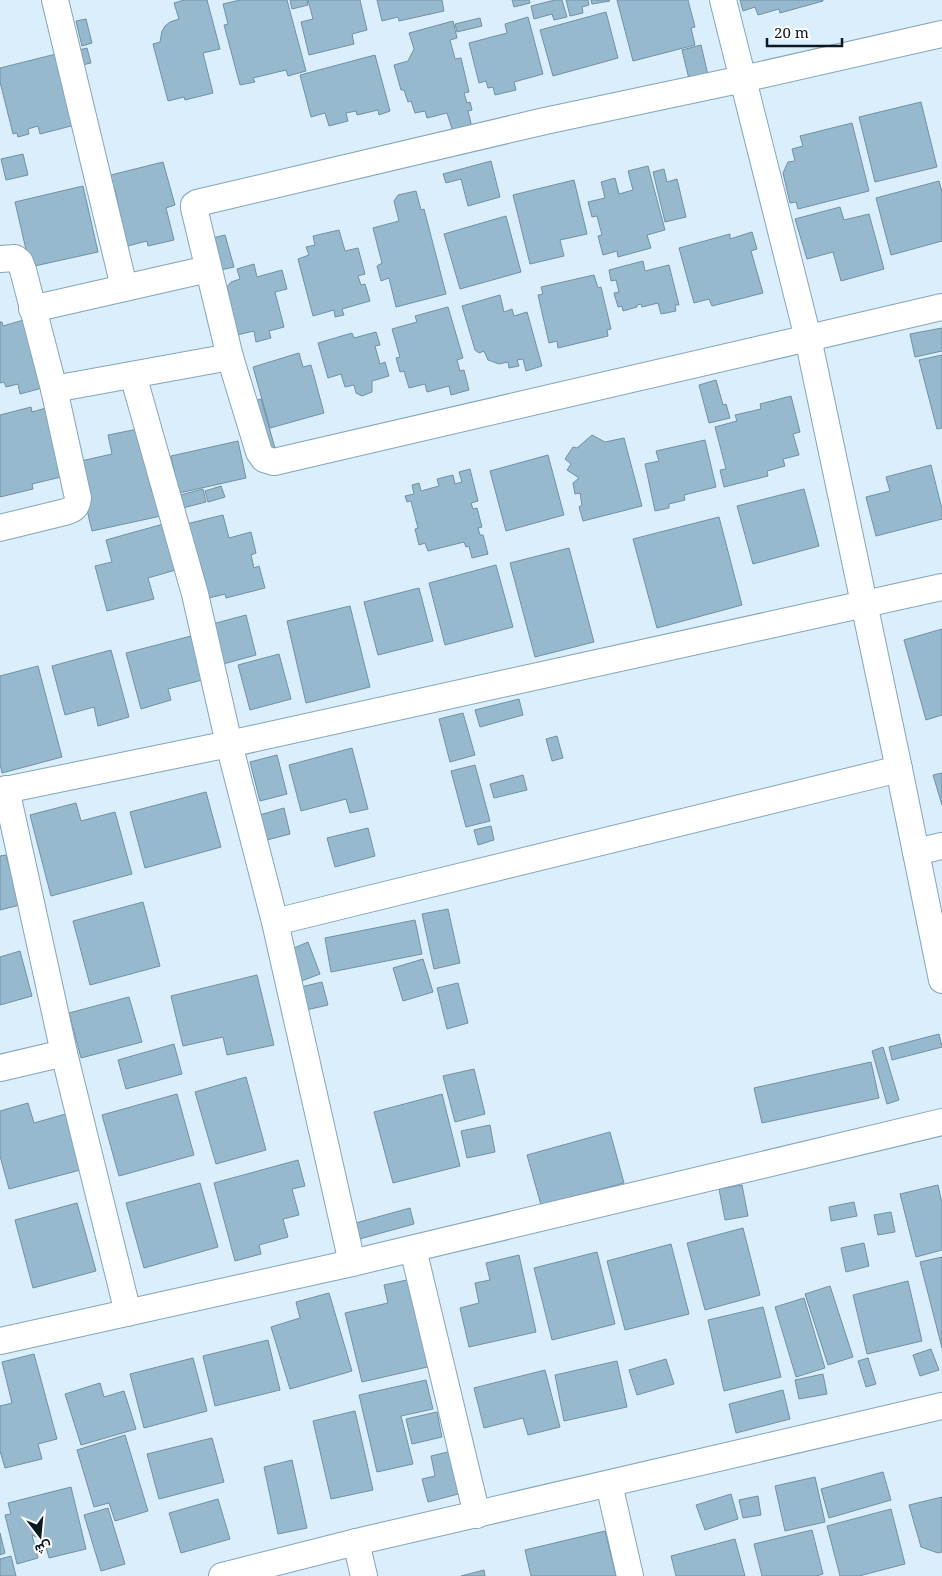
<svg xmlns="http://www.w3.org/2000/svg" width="942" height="1576" viewBox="0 0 942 1576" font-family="'Noto Serif',Vazirmatn,serif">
  <rect width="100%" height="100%" fill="#daeefc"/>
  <g fill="#97b9ce" stroke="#7090a4">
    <path d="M184 0H207L220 49 203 53 213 93 185 100 184 97 168 101 153 44 160 42 162 31 165 26 170 22 179 19 174 3Z"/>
    <path d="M240 0H287L306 71 288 76 286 70 253 78 255 82 240 85 224 25 228 24 223 4Z"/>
    <path d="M290 0H307L308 5 292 9Z"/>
    <path d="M308 0H360L367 30 352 34 354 44 309 55 301 22 313 19Z"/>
    <path d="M377 0H442L444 11 399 21 398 17 382 21Z"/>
    <path d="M512 0H529L530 3 514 7Z"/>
    <path d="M555 0H562L567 17 554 20 552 14 534 19 531 6Z"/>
    <path d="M566 0H588L589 5 582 7 583 13 570 16Z"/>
    <path d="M591 0H609L610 1 592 4Z"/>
    <path d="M617 0H688L695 27 691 28 695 45 633 61Z"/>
    <path d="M740 0H823V1L780 13 779 9 758 15 755 7 743 11Z"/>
    <path d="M606 12 618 58 553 76 540 30Z"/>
    <path d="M528 17 543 74 514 82 516 90 495 95 493 87 488 88 486 81 479 83 469 43 507 33 505 24Z"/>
    <path d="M480 18 482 26 457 32 455 24Z"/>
    <path d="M86 19 92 43 82 46 76 21Z"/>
    <path d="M453 21 457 38 450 40 455 59 461 58 469 92 464 93 467 103 470 102 472 110 468 111 472 127 453 132 447 113 427 118 425 111 415 113 411 101 408 102 404 90H401L394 65 408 61 414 49 409 33Z"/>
    <path d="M701 45 708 75 689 79 682 50Z"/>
    <path d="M87 48 91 63 74 67 71 52Z"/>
    <path d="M56 54 75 125 40 134 38 126 28 129 29 134 18 137 17 133 13 134 0 82V68Z"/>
    <path d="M375 55 390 111 379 115 378 110 357 115 356 111 346 113 348 121 329 126 325 113 311 117 300 75Z"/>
    <path d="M921 102 937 167 875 182 859 117Z"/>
    <path d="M852 123 869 191 798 209 796 202 790 203 783 173 788 162 795 161 792 149 803 146 800 136Z"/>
    <path d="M23 154 28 175 6 180 1 159Z"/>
    <path d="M491 161 500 197 468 206 461 179 446 183 443 174Z"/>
    <path d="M163 162 175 205 166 208 174 240 148 246 147 241 124 247 117 219 121 218 115 190 110 191 107 176Z"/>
    <path d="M648 166 665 230 647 235 651 248 618 257 617 251 603 255 598 236 602 235 597 216 592 217 588 202 605 198 601 182 615 178 619 194 633 190 628 171Z"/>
    <path d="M664 169 667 182 677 179 686 217 665 222 653 172Z"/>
    <path d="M574 180 587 234 560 240 564 256 530 264 513 195Z"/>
    <path d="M939 181 942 192V241L891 255 876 198Z"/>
    <path d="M83 186 98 252 30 267 15 202Z"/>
    <path d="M416 191 421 210 424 209 446 294 396 307 389 278 381 281 377 266 382 263 373 228 399 221 394 201 398 195Z"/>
    <path d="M840 207 844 220 869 214 884 269 841 281 833 252 807 259 795 219Z"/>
    <path d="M506 216 521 272 460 289 444 234Z"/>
    <path d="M339 230 345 251 358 248 365 274 358 276 361 285 365 284 370 301 342 309 344 315 335 317 334 310 313 316 298 259 309 255 306 247 315 245 313 236Z"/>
    <path d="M752 232 757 249 751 251 763 293 712 306 709 299 694 303 679 248 730 234V239Z"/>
    <path d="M225 235 234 267 216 271 208 239Z"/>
    <path d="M643 261 645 271 669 265 679 305H675L676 311 661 314 658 303 642 307 641 304 637 305V307L623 311 622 306 618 307 614 293 619 292 616 280 611 281 609 270Z"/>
    <path d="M254 264 257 277 282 270 287 289 275 292 284 327 269 331 271 338 256 342 254 331 237 335 226 288 231 282 240 279 237 269Z"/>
    <path d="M594 275 598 288 601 287 611 329 607 330 608 336 558 348 557 341 549 343 538 295 543 294 541 287Z"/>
    <path d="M500 295 504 312 512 309 514 316 527 312 542 366 526 371 523 359 517 360 519 366 509 368 508 362 499 364 488 360 484 351 479 353 475 350 462 306Z"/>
    <path d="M448 307 463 358 457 360 460 371 464 370 469 390 451 395 449 386 427 392 425 384 409 388 404 371 400 372 396 358 400 357 392 329 417 322 415 316Z"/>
    <path d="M27 319 46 387 20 394 18 384 6 387 4 382 0 383V322H2L3 326Z"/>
    <path d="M942 328V351L915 357 910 334Z"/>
    <path d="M376 332 380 345 375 346 380 364 385 362 389 376 372 381V392L362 396 356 393 354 385 345 387 341 374 328 378 318 343 352 333 354 338Z"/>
    <path d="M299 353 303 367 311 365 324 413 270 428 253 367Z"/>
    <path d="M942 355V428L937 429 919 360Z"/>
    <path d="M716 380 723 405 726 404 730 418 709 423 699 385Z"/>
    <path d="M791 396 800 432 793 434 799 455 783 459 785 466 767 471 768 476 724 487 720 470 726 469 715 427 737 421 735 415 761 409 760 404Z"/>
    <path d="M261 399 275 448 261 452 247 403Z"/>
    <path d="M31 407 32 412 46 408 61 477 32 484 33 489 0 497V415Z"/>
    <path d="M138 429 158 483 150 485 152 492H156L161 516 92 531 80 480 81 461 112 454 108 435Z"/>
    <path d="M592 435 605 442 624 438 642 506 583 521 579 507 582 505 580 493 575 494 573 483 579 478 567 470 571 464 565 459 573 447 577 448Z"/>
    <path d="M705 440 716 487 684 495 685 500 669 504V508L655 511 645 464 659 461 656 451Z"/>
    <path d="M238 441 246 478 179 493 171 456Z"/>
    <path d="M548 455 564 515 506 531 490 471Z"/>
    <path d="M931 465 942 509V519L876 536 866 497 890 491 886 477Z"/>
    <path d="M470 469 478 501 471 503 473 509 477 508 482 527 478 528 480 535H483L488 554 472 558 469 546 466 547 464 542 428 551 425 543 419 545 415 529 418 528 411 501 407 502 405 496 414 494 412 485 419 483 421 491 439 486 437 479 453 475 455 484 462 482 459 472Z"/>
    <path d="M221 486 225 497 208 502 205 491Z"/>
    <path d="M203 489 206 502 179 509 176 496Z"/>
    <path d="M804 489 819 546 753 564 737 506Z"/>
    <path d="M223 515 229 538 251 532 256 553 251 555 254 568 259 566 265 588 226 598 225 594 209 598 200 562 192 564 182 525Z"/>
    <path d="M719 517 742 605 657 628 633 539Z"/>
    <path d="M167 523 179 569 148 578 154 599 107 611 95 566 112 562 106 540Z"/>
    <path d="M569 548 594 642 535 657 510 563Z"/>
    <path d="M496 565 513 627 445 645 429 583Z"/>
    <path d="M419 588 433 641 378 655 364 602Z"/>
    <path d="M350 606 370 687 306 703 287 621Z"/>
    <path d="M246 615 256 655 216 666 205 626Z"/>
    <path d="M942 629V715L926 720 904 640Z"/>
    <path d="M195 635 206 679 168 689 171 700 141 709 126 653Z"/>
    <path d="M111 650 129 717 98 726 94 707 65 715 52 666Z"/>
    <path d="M279 654 291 699 250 710 238 665Z"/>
    <path d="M38 666 62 757 2 773 0 764V676Z"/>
    <path d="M519 699 523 715 480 727 475 710Z"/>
    <path d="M463 713 475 755 450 762 439 719Z"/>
    <path d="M557 736 563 758 552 761 546 739Z"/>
    <path d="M352 748 368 809 350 813 346 799 301 811 289 765Z"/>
    <path d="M277 755 287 794 260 801 250 762Z"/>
    <path d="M475 765 490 821 466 827 451 771Z"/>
    <path d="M942 773V805L933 775Z"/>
    <path d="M523 775 527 790 494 798 490 784Z"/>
    <path d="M206 792 221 847 145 868 130 812Z"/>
    <path d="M76 803 81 821 115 812 132 874 51 896 30 815Z"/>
    <path d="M284 808 290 834 263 841 256 816Z"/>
    <path d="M491 826 494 840 478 845 474 830Z"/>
    <path d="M368 828 375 856 335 867 327 838Z"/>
    <path d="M6 855 20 905 0 910V856Z"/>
    <path d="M143 902 160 966 90 985 73 921Z"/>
    <path d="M448 909 460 963 434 969 422 914Z"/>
    <path d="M415 920 422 954 331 972 325 938Z"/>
    <path d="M308 942 320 974 299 982 287 951Z"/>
    <path d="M20 951 32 996 0 1005V957Z"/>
    <path d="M423 959 433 992 403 1001 393 968Z"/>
    <path d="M257 975 274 1045 227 1055 223 1037 183 1046 171 996Z"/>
    <path d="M322 982 328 1005 306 1010 301 987Z"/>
    <path d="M458 983 468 1023 447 1029 437 988Z"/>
    <path d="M129 997 142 1042 81 1058 69 1013Z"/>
    <path d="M939 1034 942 1047 892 1060 889 1047Z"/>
    <path d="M174 1044 182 1074 126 1089 118 1060Z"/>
    <path d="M883 1047 899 1100 887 1104 872 1051Z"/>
    <path d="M871 1062 879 1098 762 1123 754 1088Z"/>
    <path d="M474 1069 485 1114 455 1122 443 1076Z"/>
    <path d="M246 1077 266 1150 216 1164 195 1092Z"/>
    <path d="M177 1094 194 1155 119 1176 102 1115Z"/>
    <path d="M442 1094 460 1166 393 1183 374 1112Z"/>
    <path d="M28 1103 34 1123 69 1113 84 1169 9 1189 0 1156V1111Z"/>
    <path d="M490 1125 495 1152 467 1158 461 1131Z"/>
    <path d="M610 1132 624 1183 541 1205 527 1155Z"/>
    <path d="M298 1160 305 1186 292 1189 299 1215 283 1219 288 1237 259 1245 261 1254 235 1261 214 1183Z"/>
    <path d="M200 1183 218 1247 144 1268 126 1203Z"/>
    <path d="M742 1185 748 1216 725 1220 719 1189Z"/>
    <path d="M938 1185 942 1203V1250L916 1257 900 1194Z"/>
    <path d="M854 1202 857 1216 831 1221 829 1207Z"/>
    <path d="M77 1203 96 1271 33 1288 15 1220Z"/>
    <path d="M410 1208 414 1224 356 1240 352 1224Z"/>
    <path d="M891 1212 895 1232 878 1235 874 1215Z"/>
    <path d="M743 1228 760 1295 705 1310 687 1243Z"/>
    <path d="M864 1243 869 1266 846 1272 841 1248Z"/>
    <path d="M671 1244 689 1314 625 1330 607 1261Z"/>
    <path d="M597 1252 615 1324 552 1340 534 1268Z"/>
    <path d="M519 1255 536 1332 469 1347 460 1308 479 1303 475 1283 490 1280 486 1263Z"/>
    <path d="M942 1257V1348L920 1262Z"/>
    <path d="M416 1278 436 1365 362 1382 345 1313 388 1303 384 1285Z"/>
    <path d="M908 1281 922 1341 867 1354 853 1295Z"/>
    <path d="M830 1286 853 1357 828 1365 805 1294Z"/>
    <path d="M329 1293 352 1371 290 1389 271 1327 300 1318 296 1302Z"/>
    <path d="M804 1298 825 1368 796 1377 775 1307Z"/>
    <path d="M763 1307 781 1377 724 1391 708 1320Z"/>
    <path d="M268 1340 280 1390 215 1406 203 1356Z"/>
    <path d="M931 1349 939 1370 920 1376 913 1355Z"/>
    <path d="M34 1354 57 1439 38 1444 42 1459 5 1468 0 1451V1406L12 1403 2 1362Z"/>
    <path d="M193 1358 207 1411 144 1428 130 1374Z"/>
    <path d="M868 1358 876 1384 866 1387 858 1361Z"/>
    <path d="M666 1359 674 1384 637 1395 629 1370Z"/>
    <path d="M617 1361 627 1407 564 1421 555 1375Z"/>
    <path d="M545 1370 560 1427 528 1435 523 1418 484 1428 474 1388Z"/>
    <path d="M823 1374 827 1394 799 1399 795 1380Z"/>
    <path d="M426 1380 433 1409 401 1416 413 1464 377 1472 359 1395Z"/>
    <path d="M100 1383 104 1397 124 1391 136 1429 81 1445 65 1394Z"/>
    <path d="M783 1390 790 1419 736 1433 729 1404Z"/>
    <path d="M355 1411 373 1490 331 1499 313 1421Z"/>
    <path d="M437 1412 442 1437 412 1444 406 1419Z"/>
    <path d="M125 1435 148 1511 115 1521 109 1503 94 1507 77 1450Z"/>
    <path d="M212 1438 224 1482 159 1499 147 1454Z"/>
    <path d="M452 1451 462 1493 428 1502 422 1479 435 1476 431 1456Z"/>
    <path d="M292 1460 307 1528 278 1534 264 1467Z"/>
    <path d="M883 1472 891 1500 829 1518 821 1489Z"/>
    <path d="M815 1477 825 1522 785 1531 775 1486Z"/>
    <path d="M71 1487 86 1549 49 1558 44 1540 32 1535 38 1558 17 1564 5 1515 11 1514 8 1503Z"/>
    <path d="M731 1494 738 1519 705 1530 696 1505Z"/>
    <path d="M758 1496 761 1515 743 1518 739 1500Z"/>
    <path d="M942 1497V1552L938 1553 921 1547 909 1505Z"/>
    <path d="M218 1499 230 1539 181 1553 169 1513Z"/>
    <path d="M108 1508 125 1564 101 1571 84 1515Z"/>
    <path d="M891 1509 905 1564 859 1576H840L827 1526Z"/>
    <path d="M812 1530 823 1574 816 1576H762L754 1544Z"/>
    <path d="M605 1531 616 1576H531L525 1550Z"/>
    <path d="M0 1533 5 1553 0 1555Z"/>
    <path d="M735 1539 745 1576H676L671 1556Z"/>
    <path d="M11 1556 16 1576H0V1559Z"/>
    <path d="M484 1570 485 1576H461Z"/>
  </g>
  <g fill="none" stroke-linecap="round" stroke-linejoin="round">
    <defs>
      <g id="street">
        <path d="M55 0 124 287"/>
        <path d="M723 0 808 338 899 769 942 980"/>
        <path d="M942 34 743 79 545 121 197 203 194 205V208L230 357 259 452 264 459 274 462 942 307"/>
        <path d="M0 259 15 258 20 262 23 270 54 389 78 498C77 507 74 509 65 512L0 528"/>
        <path d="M32 309 208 269"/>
        <path d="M133 375 195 594 229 744 275 922 352 1263"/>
        <path d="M54 389 230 357"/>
        <path d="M6 789 64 1053 128 1313"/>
        <path d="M0 791 229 744 942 587"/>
        <path d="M916 852 942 846"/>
        <path d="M275 922 899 769"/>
        <path d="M0 1068 64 1053"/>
        <path d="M413 1249 477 1515"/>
        <path d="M0 1341 352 1263 942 1122"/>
        <path d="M609 1484 630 1576"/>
        <path d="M356 1542 364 1576"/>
        <path d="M222 1576 356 1542 942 1406"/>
      </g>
    </defs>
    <use href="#street" stroke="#84a5b9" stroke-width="28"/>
    <use href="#street" stroke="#fff" stroke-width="26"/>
  </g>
  <g transform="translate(40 1536) rotate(164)" stroke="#ffffff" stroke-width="4" paint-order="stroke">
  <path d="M0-4L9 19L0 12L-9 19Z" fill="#0c1920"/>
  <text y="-8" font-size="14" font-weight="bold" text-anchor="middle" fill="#0c1920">ش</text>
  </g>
  <path d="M767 38v8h75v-8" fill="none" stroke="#0c1920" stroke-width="2.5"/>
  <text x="774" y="38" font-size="15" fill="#0c1920" stroke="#ffffff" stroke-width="4" paint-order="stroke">20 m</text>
</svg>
